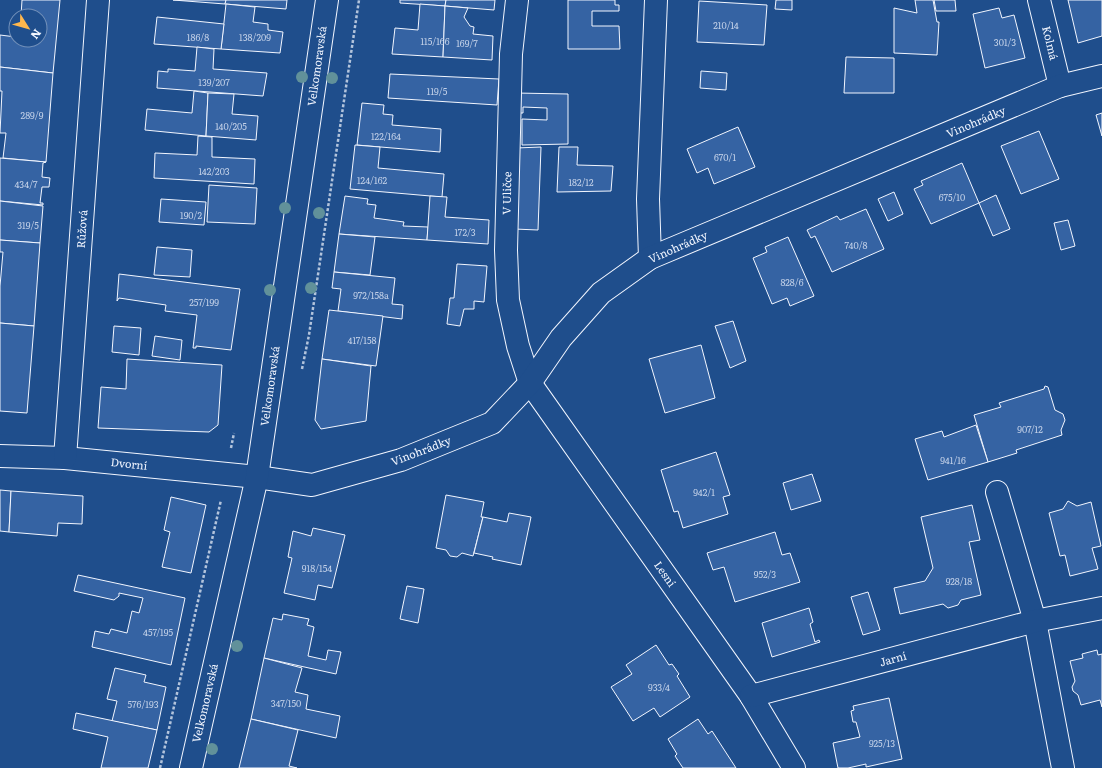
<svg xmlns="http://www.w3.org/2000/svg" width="1102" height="768" viewBox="0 0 1102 768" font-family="Literata,serif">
  <rect width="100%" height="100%" fill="#1f4e8c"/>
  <g fill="#3563a3" stroke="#f2f6ff">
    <path d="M22 0H60L53 73 0 67V35L16 37V40H40V16H21Z"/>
    <path d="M173 0H226L225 4Z"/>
    <path d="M226 0H287L286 9 225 4Z"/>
    <path d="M400 0H446L445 6 400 3Z"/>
    <path d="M446 0H495L494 10 445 6Z"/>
    <path d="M568 0H615V5H619V11H592V26H619L620 49H568Z"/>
    <path d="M776 0H792V10L775 9Z"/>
    <path d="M915 0H933L937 22H939L937 55 894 53V8L917 13Z"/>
    <path d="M934 0H955L956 11H936Z"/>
    <path d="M1068 0H1102V36L1078 43Z"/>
    <path d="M699 1 767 5 764 45 697 42Z"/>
    <path d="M226 4 255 7 253 22 268 24V30L283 32 280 53 221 49Z"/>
    <path d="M420 4 445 6 443 57 392 54 395 28 418 30Z"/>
    <path d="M445 6 468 8 464 17 470 26 474 27 473 34 493 36 492 60 443 57Z"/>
    <path d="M999 8 1002 18 1014 15 1025 58 985 68 973 14Z"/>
    <path d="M157 17 224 24 221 49 154 44Z"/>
    <path d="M197 47 214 49 213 69 267 73 263 96 157 88 158 71 168 72V69L195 71Z"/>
    <path d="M846 57 894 58V93H844Z"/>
    <path d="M0 67 53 73 46 162 3 158 6 133H0L2 91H0Z"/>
    <path d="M701 71 727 73 726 90 700 88Z"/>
    <path d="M390 74 499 79 497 105 388 98Z"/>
    <path d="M194 91 208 93 206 136 145 130 147 109 192 113Z"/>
    <path d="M208 93 234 94 232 114 258 116 256 140 206 136Z"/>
    <path d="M516 93 568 94V144L522 145V119L547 120V108L523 107V113H515Z"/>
    <path d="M362 103 384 105 383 114 393 115 392 125 441 129 440 152 357 145Z"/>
    <path d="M1102 113V136L1096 115Z"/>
    <path d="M738 127 755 167 714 184 708 168 697 173 687 149Z"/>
    <path d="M1039 131 1059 179 1021 194 1001 146Z"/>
    <path d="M198 136 212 137V157L255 159 254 184 154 178 155 153 197 155Z"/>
    <path d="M355 145 380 147 378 168 444 174 442 197 350 189Z"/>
    <path d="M541 147 538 230 514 229 516 148Z"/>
    <path d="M559 147H578L577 165 613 166 611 191 557 192Z"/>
    <path d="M0 158 46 162 43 163 42 177 50 178 49 187H42L40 203H43V205L0 201Z"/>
    <path d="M962 163 979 203 931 224 914 189 923 185 921 181Z"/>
    <path d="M209 185 257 188 255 224 207 222Z"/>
    <path d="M894 192 903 214 888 221 878 199Z"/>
    <path d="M996 195 1010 229 993 236 979 203Z"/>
    <path d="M345 196 368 199 367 204 376 205 374 218 404 222 403 226 428 227 427 240 339 234Z"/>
    <path d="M430 196 447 197 445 217 489 220 488 244 427 240Z"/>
    <path d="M161 199 206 202 204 225 159 222Z"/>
    <path d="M0 201 43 206 40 243 0 240Z"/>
    <path d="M866 209 884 249 832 272 815 236 811 238 807 230 837 216 840 220Z"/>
    <path d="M1068 220 1075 246 1061 250 1054 223Z"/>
    <path d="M339 234 375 237 370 275 334 272Z"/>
    <path d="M788 237 814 296 790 306 787 298 772 304 753 258 767 252 765 247Z"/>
    <path d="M0 240 40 243 34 326 0 323V286L3 252H0Z"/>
    <path d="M157 247 192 250 190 277 154 275Z"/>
    <path d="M457 264 487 266 484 302 474 301V309H464L460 326 447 324 450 298H454Z"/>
    <path d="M334 272 395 278 392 304 403 305 402 319 338 311 341 289 332 288Z"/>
    <path d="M119 274 240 289 231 350 196 346V348H193L197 315 165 311 166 305 119 298 117 301Z"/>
    <path d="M329 310 383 316 376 366 322 359Z"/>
    <path d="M733 321 746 361 730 368 715 326Z"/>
    <path d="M0 323 34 326 27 413 0 411Z"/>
    <path d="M114 326 141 328 139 355 112 352Z"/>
    <path d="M155 336 182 340 180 360 152 356Z"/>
    <path d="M701 345 715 398 665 413 649 359Z"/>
    <path d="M127 359 222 365 218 425 209 432 98 428 101 387 126 389Z"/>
    <path d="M322 359 371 366 366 421 321 429 315 420Z"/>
    <path d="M1045 386 1048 387 1055 410 1063 414 1065 420 1061 430 1062 435 1016 450 1017 453 988 462 974 415 1001 407 999 403 1044 389Z"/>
    <path d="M976 425 988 462 928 480 915 439 942 431 944 437Z"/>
    <path d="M716 452 730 495 723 497 728 514 683 528 678 511 674 512 661 470Z"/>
    <path d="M812 474 821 501 791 510 783 483Z"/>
    <path d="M0 490 11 491 9 532 0 531Z"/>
    <path d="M11 491 83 496 82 524 58 523 57 536 9 532Z"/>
    <path d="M446 495 484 502 481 517H483L473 556 462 553 457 557 450 556 446 550 436 548Z"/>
    <path d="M171 497 206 505 191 573 162 567 170 532 164 530Z"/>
    <path d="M1068 501 1077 506 1091 502 1101 546 1092 548 1098 569 1070 576 1065 555 1060 556 1049 513 1063 509Z"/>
    <path d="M972 505 980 540 969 542 981 595 961 600 958 605 948 608 943 604 900 614 894 588 925 581 933 568 921 517Z"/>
    <path d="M509 513 531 517 521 565 492 559 493 557 474 553 483 517 507 522Z"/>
    <path d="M313 528 345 535 332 588 318 585 315 600 284 593 292 558 288 557 293 531 311 536Z"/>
    <path d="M775 532 782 555 790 553 800 582 735 602 724 567 713 570 707 553Z"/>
    <path d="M78 575 185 598 171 665 92 647 95 631 109 634 111 629 127 633 132 611 139 613 143 598 119 593V596L114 600 74 591Z"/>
    <path d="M407 586 424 589 418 623 400 619Z"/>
    <path d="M868 592 880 630 863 635 851 597Z"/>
    <path d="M809 608 813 622 810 624 815 642 819 640 820 642 772 657 762 623Z"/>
    <path d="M283 614 309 619 307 625 314 627 308 656 326 660 328 650 341 652 336 674 264 658 273 618 282 620Z"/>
    <path d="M656 645 669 665 672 664 679 674 677 676 690 697 660 717 654 708 633 721 611 687 632 674 626 665Z"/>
    <path d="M1097 650 1098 655 1102 654V707L1100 700 1081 705 1078 695 1073 691 1072 687 1075 681 1070 661 1083 658 1082 654Z"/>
    <path d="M264 658 302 668 295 692 308 695 306 709 340 716 336 738 251 719Z"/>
    <path d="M115 668 146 675 144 682 166 687 157 730 112 721 117 701 107 699Z"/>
    <path d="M889 698 902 759 866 767V764L848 768H838L833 743 860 737 856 722H853L851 711 854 710 853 706Z"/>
    <path d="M76 713 157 730 148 768H101L108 737 73 729Z"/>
    <path d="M251 719 298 730 289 766 297 768H239Z"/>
    <path d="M698 719 708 734 712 731 736 768H683L675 756 677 754 668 739Z"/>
  </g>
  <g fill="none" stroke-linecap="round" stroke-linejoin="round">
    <defs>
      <g id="minor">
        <path d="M517 0 511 54 506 250 508 300 518 346 530 383 751 696 794 768"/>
        <path d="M1039 0 1060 86"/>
        <path d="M650 258 648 199 656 0"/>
        <path d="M0 456 65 458 257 477 312 485 401 460 492 423 530 383 561 338 601 293 650 258 1060 86 1102 76"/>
        <path d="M65 458 98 0"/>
        <path d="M997 492 1035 621 1063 768"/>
        <path d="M751 696 1035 621 1102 608"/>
      </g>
      <path id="tertiary" d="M191 768 257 477 327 0"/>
    </defs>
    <use href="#minor" stroke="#f2f6ff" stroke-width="24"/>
    <use href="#tertiary" stroke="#f2f6ff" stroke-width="24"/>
    <g stroke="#b3c4dc" stroke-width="2.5" stroke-dasharray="3 2" stroke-linecap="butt">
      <path d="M302 369 309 335 359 0"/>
      <path d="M231 448 234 433"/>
      <path d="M160 768 221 500"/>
    </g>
    <use href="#minor" stroke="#1f4e8c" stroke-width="22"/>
    <use href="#tertiary" stroke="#1f4e8c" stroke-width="22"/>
  </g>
  <g fill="#61919a">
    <circle cx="302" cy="77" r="6"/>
    <circle cx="332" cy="78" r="6"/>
    <circle cx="285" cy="208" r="6"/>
    <circle cx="319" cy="213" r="6"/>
    <circle cx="311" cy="288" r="6"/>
    <circle cx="270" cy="290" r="6"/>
    <circle cx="237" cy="646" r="6"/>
    <circle cx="212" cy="749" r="6"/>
  </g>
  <g text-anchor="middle" stroke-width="3" stroke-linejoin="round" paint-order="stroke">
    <g font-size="9" fill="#c3d1e8">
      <text x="726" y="29">210/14</text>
      <text x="198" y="41">186/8</text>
      <text x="255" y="41">138/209</text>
      <text x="435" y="45">115/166</text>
      <text x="1005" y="46">301/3</text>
      <text x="467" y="47">169/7</text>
      <text x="214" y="86">139/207</text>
      <text x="437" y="95">119/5</text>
      <text x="32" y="119">289/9</text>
      <text x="231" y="130">140/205</text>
      <text x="386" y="140">122/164</text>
      <text x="725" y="161">670/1</text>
      <text x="214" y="175">142/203</text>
      <text x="372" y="184">124/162</text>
      <text x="581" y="186">182/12</text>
      <text x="26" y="188">434/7</text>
      <text x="952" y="201">675/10</text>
      <text x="191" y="219">190/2</text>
      <text x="28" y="229">319/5</text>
      <text x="465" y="236">172/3</text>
      <text x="856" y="249">740/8</text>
      <text x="792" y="286">828/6</text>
      <text x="371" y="299">972/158a</text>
      <text x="204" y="306">257/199</text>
      <text x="362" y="344">417/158</text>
      <text x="1030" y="433">907/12</text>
      <text x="953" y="464">941/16</text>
      <text x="704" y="496">942/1</text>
      <text x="317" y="572">918/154</text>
      <text x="765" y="578">952/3</text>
      <text x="959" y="585">928/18</text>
      <text x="158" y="636">457/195</text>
      <text x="659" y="691">933/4</text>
      <text x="286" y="707">347/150</text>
      <text x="143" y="708">576/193</text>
      <text x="882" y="747">925/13</text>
    </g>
    <g font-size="11" fill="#f2f6ff" stroke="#1f4e8c">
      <text transform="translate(1050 43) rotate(76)" y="4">Kolmá</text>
      <text transform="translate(317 66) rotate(-82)" y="4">Velkomoravská</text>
      <text transform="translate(976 122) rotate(-23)" y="4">Vinohrádky</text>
      <text transform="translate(507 193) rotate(-89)" y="4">V Uličce</text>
      <text transform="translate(82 229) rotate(-86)" y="4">Růžová</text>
      <text transform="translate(678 247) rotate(-24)" y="4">Vinohrádky</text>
      <text transform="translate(270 386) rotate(-82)" y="4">Velkomoravská</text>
      <text transform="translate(421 451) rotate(-21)" y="4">Vinohrádky</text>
      <text transform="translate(129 464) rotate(6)" y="4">Dvorní</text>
      <text transform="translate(665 574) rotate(55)" y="4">Lesní</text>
      <text transform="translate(893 659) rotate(-15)" y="4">Jarní</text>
      <text transform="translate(205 703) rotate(-77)" y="4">Velkomoravská</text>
    </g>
  </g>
  <g transform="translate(28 28) rotate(127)"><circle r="19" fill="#1f4e8c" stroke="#7391ba"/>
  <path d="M0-3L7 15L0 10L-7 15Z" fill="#ffb74d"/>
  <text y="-6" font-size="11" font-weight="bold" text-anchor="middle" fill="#f2f6ff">N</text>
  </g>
</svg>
